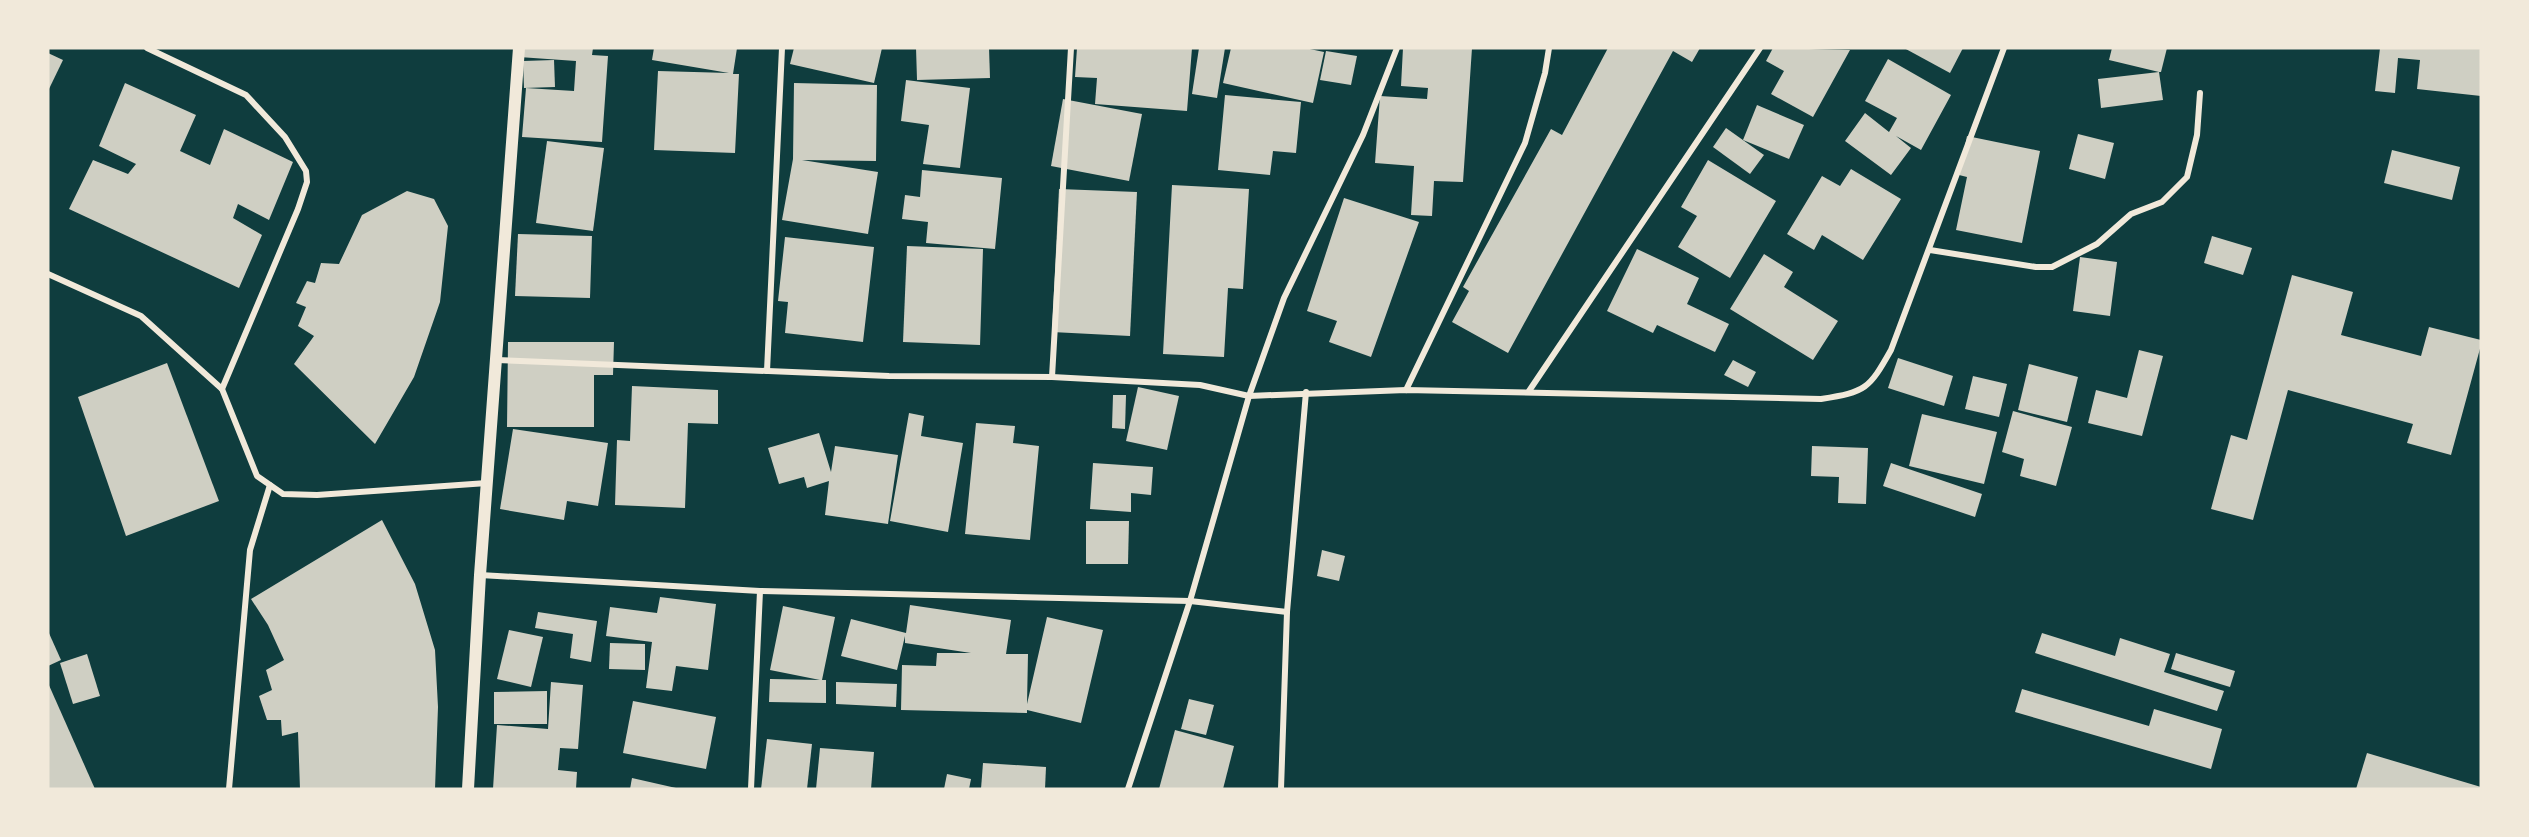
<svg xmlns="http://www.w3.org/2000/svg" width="2529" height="837" viewBox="0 0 2529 837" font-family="'Fira Sans',sans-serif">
  <rect width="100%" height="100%" fill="#0f3d3e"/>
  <g fill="#cfcfc3">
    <path d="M520 48H593L592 55 608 56 602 142 522 137 526 88 574 91 576 61 519 57Z"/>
    <path d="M654 48H737L733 74H739L735 153 654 150 658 71 729 73 652 60Z"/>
    <path d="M794 48H882L874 83 790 64Z"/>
    <path d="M916 48H989L990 78 917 80Z"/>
    <path d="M1077 48H1192L1187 111 1095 104 1097 78 1075 77Z"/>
    <path d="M1199 48H1225L1217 98 1192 94Z"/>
    <path d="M1231 48H1305L1324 52 1313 103 1223 83Z"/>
    <path d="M1403 48H1472L1463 182 1434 181 1432 216 1411 215 1414 166 1375 163 1380 96 1427 99 1428 88 1401 86Z"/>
    <path d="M1608 48H1700L1692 62 1673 51 1508 353 1452 322 1469 291 1463 287 1551 129 1562 135Z"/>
    <path d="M1773 48 1850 50 1813 117 1771 94 1784 71 1766 61Z"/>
    <path d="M1904 48H1963L1950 73Z"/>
    <path d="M2112 48H2167L2161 72H2159L2163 100 2101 108 2098 79 2159 72 2109 60Z"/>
    <path d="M2380 48H2481V96L2417 89 2420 60 2398 58 2395 93 2375 91Z"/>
    <path d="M1326 51 1357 56 1351 85 1320 80Z"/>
    <path d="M48 53 63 60 48 91Z"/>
    <path d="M1888 59 1951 95 1921 150 1896 136 1911 148 1891 175 1845 141 1865 113 1889 132 1897 118 1865 101Z"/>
    <path d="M554 60 555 87 524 88 523 61Z"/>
    <path d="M906 80 970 88 960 168 923 164 929 125 901 121Z"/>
    <path d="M125 83 196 115 180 151 210 165 224 129 293 162 269 220 238 204 233 218 262 235 239 288 69 209 93 160 128 174 136 164 99 146Z"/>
    <path d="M794 83 877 85 876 161 802 160 878 172 868 234 782 220 793 159Z"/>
    <path d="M1225 95 1301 102 1296 153 1273 151 1270 175 1218 170Z"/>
    <path d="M1063 99 1142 114 1129 181 1051 166Z"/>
    <path d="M1757 105 1804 125 1789 159 1743 140Z"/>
    <path d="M1726 128 1764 155 1750 174 1713 147Z"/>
    <path d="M2078 134 2114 143 2105 179 2069 169Z"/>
    <path d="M1967 136 2040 151 2022 243 1956 230 1967 177 1959 175Z"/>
    <path d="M547 141 604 148 593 231 536 223Z"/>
    <path d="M2392 150 2460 167 2452 200 2384 183Z"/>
    <path d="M1708 160 1776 201 1730 278 1678 247 1697 216 1681 207Z"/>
    <path d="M1851 169 1901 199 1863 260 1822 235 1814 250 1787 234 1822 176 1840 186Z"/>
    <path d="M922 170 1002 178 995 249 926 243 928 222 902 219 905 195 920 197Z"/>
    <path d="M1172 185 1249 189 1243 289 1228 288 1224 357 1163 354Z"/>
    <path d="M1059 189 1137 192 1130 336 1052 332Z"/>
    <path d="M407 191 434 199 448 226 440 302 414 377 375 444 294 364 314 336 298 326 306 307 296 303 307 281 315 283 321 263 339 264 362 215Z"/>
    <path d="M1344 198 1419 222 1371 357 1329 342 1337 321 1307 311Z"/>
    <path d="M518 234 592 236 590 298 515 296Z"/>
    <path d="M2212 236 2252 248 2243 275 2204 263Z"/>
    <path d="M785 237 874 247 863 342 785 333 788 302 778 301Z"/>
    <path d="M907 246 983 249 980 345 903 342Z"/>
    <path d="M1637 249 1699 278 1687 304 1729 324 1715 352 1657 325 1653 333 1607 311Z"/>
    <path d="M1764 254 1793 272 1784 287 1838 321 1813 360 1730 309Z"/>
    <path d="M2080 257 2117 262 2110 316 2073 311Z"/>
    <path d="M2292 275 2353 292 2341 335 2421 356 2429 327 2481 340V345L2451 455 2407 443 2413 424 2288 390 2253 520 2211 509 2231 435 2247 440Z"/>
    <path d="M508 342H614L613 375H594V427H507Z"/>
    <path d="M2139 350 2163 356 2142 436 2088 423 2096 390 2127 398Z"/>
    <path d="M1898 358 1953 376 1944 406 1888 388Z"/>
    <path d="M1733 360 1756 372 1748 387 1724 375Z"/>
    <path d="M167 363 219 501 126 536 78 397Z"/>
    <path d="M2029 364 2078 377 2067 422 2018 410Z"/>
    <path d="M1973 376 2007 384 1999 417 1965 409Z"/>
    <path d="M632 386 718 390V424L688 423 685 508 615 505 617 440 630 441Z"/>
    <path d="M1138 387 1179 396 1167 450 1126 441Z"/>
    <path d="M1113 395H1126L1125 429 1112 428Z"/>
    <path d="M2013 411 2072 427 2056 486 2020 476 2024 459 2002 452Z"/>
    <path d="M909 413 924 416 921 436 963 443 948 532 890 521Z"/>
    <path d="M1922 414 1997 432 1984 484 1909 466Z"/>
    <path d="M976 423 1015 426 1013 443 1039 446 1030 540 965 534Z"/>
    <path d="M513 429 608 443 598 506 567 501 564 520 500 509Z"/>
    <path d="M819 433 831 472 835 446 898 455 888 524 825 515 829 481 807 488 804 477 779 484 768 448Z"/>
    <path d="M1812 446 1868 448 1866 504 1838 503 1839 477 1811 476Z"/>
    <path d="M1093 463 1153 467 1151 495 1131 493V512L1090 509Z"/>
    <path d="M1891 463 1982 494 1975 517 1883 486Z"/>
    <path d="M382 520 415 584 435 650 438 707 435 789H300L298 732 282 736 281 720H267L259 696 272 690 266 670 284 660 268 625 251 599Z"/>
    <path d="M1086 521H1129L1128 564H1086Z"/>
    <path d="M1322 550 1345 556 1339 581 1317 576Z"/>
    <path d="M660 597 716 604 708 670 676 666 672 691 646 688 652 642 606 636 610 607 657 613Z"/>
    <path d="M910 605 1011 620 1006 654H1028L1027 704 1047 617 1103 630 1081 723 1027 710V713L901 710 902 665 936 666 937 653H971L905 643V636L897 670 841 656 851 619 906 633Z"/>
    <path d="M783 606 835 617 822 680H826V703L769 702 770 679 820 680 770 670Z"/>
    <path d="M538 612 597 621 591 662 570 658 573 634 535 628Z"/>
    <path d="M509 630 543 637 531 687 497 679Z"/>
    <path d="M48 631 61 660 48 666Z"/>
    <path d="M2042 633 2115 656 2120 638 2170 654 2164 672 2224 691 2217 711 2035 653Z"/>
    <path d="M610 643 645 644V670L609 669Z"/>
    <path d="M2176 653 2235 671 2230 687 2171 669Z"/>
    <path d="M87 654 100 696 73 704 60 663Z"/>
    <path d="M551 682 583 685 578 749 560 748 558 770 577 772 576 789H493L497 725 548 729Z"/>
    <path d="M836 682 897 684 896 707 836 704Z"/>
    <path d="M48 683 95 789H48Z"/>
    <path d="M2022 689 2149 726 2154 709 2222 729 2211 769 2015 712Z"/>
    <path d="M547 691V724H494V692Z"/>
    <path d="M1189 699 1214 705 1206 735 1181 729Z"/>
    <path d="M633 701 716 717 706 769 623 753Z"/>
    <path d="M1175 730 1234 746 1223 789H1159Z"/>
    <path d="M767 739 812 744 807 789H761Z"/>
    <path d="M820 748 874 752 871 789H816Z"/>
    <path d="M2367 753 2481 787V789H2356Z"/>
    <path d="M983 763 1046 767 1045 789H981Z"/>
    <path d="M947 774 971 779 969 789H944Z"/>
    <path d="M632 778 676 788V789H630Z"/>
  </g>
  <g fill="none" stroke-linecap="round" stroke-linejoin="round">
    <g stroke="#f1e9da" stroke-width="6">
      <path d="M147 48 246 95 285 137 306 171 307 182 298 209 222 389"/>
      <path d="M1930 250 2036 267H2052L2097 244 2131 214 2162 202 2187 177 2197 135 2200 93"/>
      <path d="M48 274 141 316 222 389 257 476 283 494 317 495 487 483"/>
      <path d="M497 360 889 376 1052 377 1200 385 1249 396 1406 390 1821 399C1866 392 1869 389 1891 350L2004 48"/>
      <path d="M767 371 782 48"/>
      <path d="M1052 377 1071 48"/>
      <path d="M1406 390 1525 143 1545 73 1549 48"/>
      <path d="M1529 391 1760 48"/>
      <path d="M480 575 760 591 1190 601 1287 612"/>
      <path d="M229 789 250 550 270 485"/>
      <path d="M751 789 760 591"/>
      <path d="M1128 789 1190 601 1249 396 1284 298 1363 135 1397 48"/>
      <path d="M1281 789 1287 612 1306 392"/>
    </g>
    <path stroke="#f1e9da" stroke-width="12" d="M468 789 480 575 519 48"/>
  </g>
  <rect width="2529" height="837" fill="none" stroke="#f1e9da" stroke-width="99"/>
</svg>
